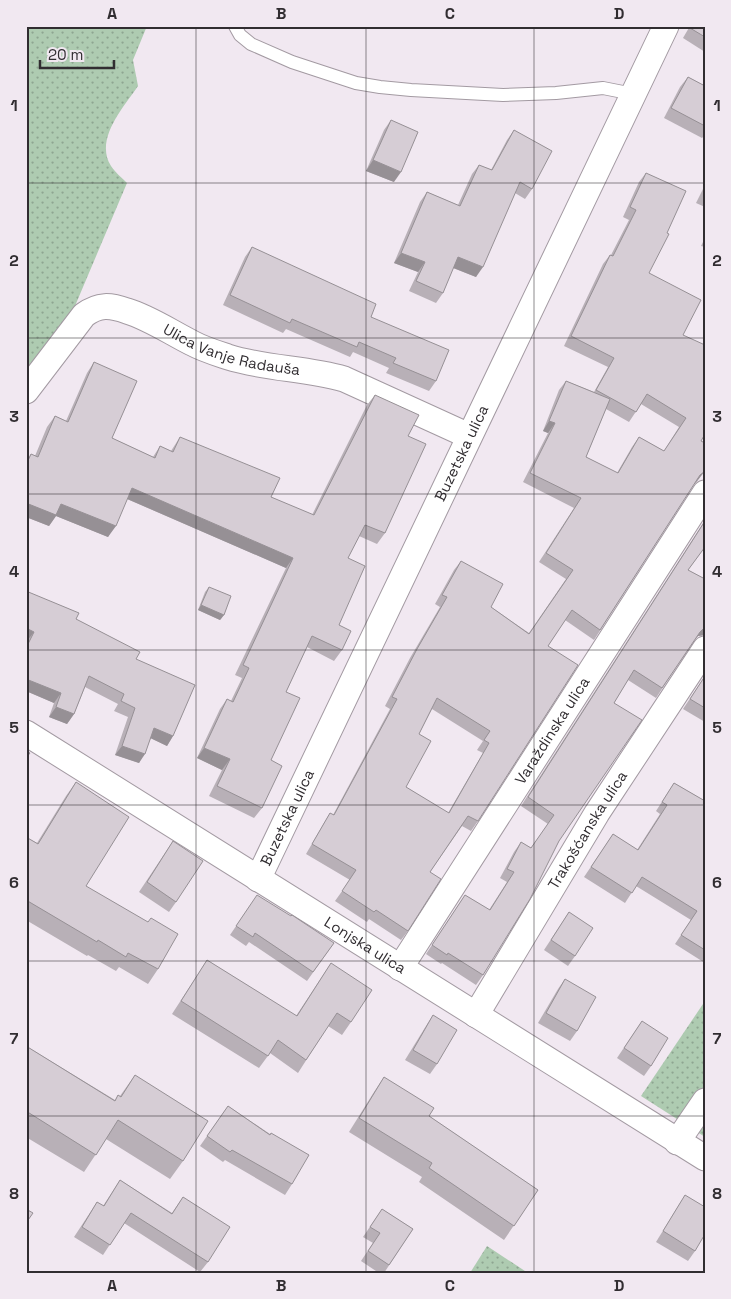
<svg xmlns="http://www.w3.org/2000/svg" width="731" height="1299" viewBox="0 0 731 1299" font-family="'Space Grotesk',sans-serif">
  <defs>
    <pattern id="grass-dots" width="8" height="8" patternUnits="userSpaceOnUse" patternTransform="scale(1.25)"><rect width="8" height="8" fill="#aecbb1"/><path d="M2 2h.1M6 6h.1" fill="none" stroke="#8ea591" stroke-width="1.8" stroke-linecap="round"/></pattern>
  </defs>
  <rect width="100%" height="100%" fill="#f1e8f1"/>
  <g fill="url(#grass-dots)">
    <path d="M26 26H147L133 60 138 86C124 107 94 139 111 166 115 172 122 178 127 183L75 306 26 371Z"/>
    <path d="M705 1001V1137L641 1096Z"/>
    <path d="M487 1246 528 1273H470Z"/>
  </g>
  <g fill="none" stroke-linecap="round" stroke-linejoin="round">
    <defs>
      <path id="service" d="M235 26 240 35 251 44 292 62 356 83 380 87 411 90 503 95 556 93 603 88 633 94"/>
      <g id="minor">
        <path id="s1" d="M26 391 84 315C99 304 110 305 127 311 150 318 170 332 192 343 203 349 216 353 228 357 266 369 306 368 344 379L469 436"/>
        <path id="s2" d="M26 733 705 1158"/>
        <path id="s3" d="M258 879 666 26"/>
        <path id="s4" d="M400 968 705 493"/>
        <path id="s5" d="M476 1015 597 813 705 649"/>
        <path d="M677 1142 705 1101"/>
      </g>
    </defs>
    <use href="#service" stroke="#a39aa2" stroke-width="14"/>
    <use href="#minor" stroke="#a39aa2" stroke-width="27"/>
    <use href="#service" stroke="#fff" stroke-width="12"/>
    <use href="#minor" stroke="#fff" stroke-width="25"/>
  </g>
  <g fill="#b8b0b7" fill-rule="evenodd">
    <path d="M690 26H705V52L683 38Z"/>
    <path d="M688 77 705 86V135L702 138 664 118 680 87Z"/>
    <path d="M391 120 394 182 366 171 384 130Z"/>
    <path d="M514 130 532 189 525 199 515 193 476 277 453 268 443 293 436 303 409 291 418 272 394 263 420 202 427 192 458 205 472 174 479 165 491 170 507 140Z"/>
    <path d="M646 173 649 273 683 335 701 441 698 480 694 484 594 640 565 620 548 646 478 821 471 831 462 826 430 872 408 931 401 940 369 919 367 922 335 901 350 880 306 854 324 823 330 813 333 815 390 709 385 706 410 658 440 607 435 604 454 570 461 561 491 607 529 633 566 579 539 562 574 508 523 482 548 433 543 431 559 390 566 381 594 392 608 367 564 346 603 264 610 255H611L629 220 623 217 639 182ZM641 404 679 427 664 451 639 437 632 447 617 473 586 457 606 409 629 422ZM432 709 483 741 477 750 483 753 448 813 406 787 419 734Z"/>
    <path d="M705 185V207L696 203Z"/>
    <path d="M705 238V247L701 246Z"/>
    <path d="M252 247 371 317 436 381 429 391 386 373 389 368 353 352 350 357 286 329 283 333 223 305 245 257Z"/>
    <path d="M94 362 112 438 153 457 160 446 171 451 180 437 271 497 312 515 367 405 375 395 408 436 385 533 377 544 359 536 348 558 339 625 342 650 334 661 307 647 286 692 271 760 262 808 254 818 209 796 222 770 197 758 220 709 227 699 231 701 242 678 235 675 286 568 127 499 108 537 56 516 49 526 26 517V461L31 454 35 456 47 427 55 416 66 421 87 373Z"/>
    <path d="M705 520V547L688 570 705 579V635L698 636 694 640 656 698 628 680 614 703 559 841 483 975 476 985 442 963 441 964 426 954 465 895 489 910 507 882 500 878 514 852 521 842 531 848 548 824 521 806Z"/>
    <path d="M209 587 224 615 220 620 198 610 205 592Z"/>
    <path d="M26 591 76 619 136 659 173 736 167 746 151 738 139 763 115 755 128 717 114 711 118 704 85 687 74 714 67 724 49 717 54 703 26 691V643L27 641H26Z"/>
    <path d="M705 676V722L683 709Z"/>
    <path d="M76 782 86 886 158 969 148 984 119 967 116 971 88 955 87 956 26 920V837L37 843 66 796Z"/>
    <path d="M674 783 705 801V963L675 944 691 920 636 886 625 903 584 877 613 834 637 850 660 814 656 811Z"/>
    <path d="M173 841 176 902 169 912 139 892Z"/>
    <path d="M251 904 334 943 307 981 249 942 246 946 230 935Z"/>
    <path d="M569 912 575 956 568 966 544 950Z"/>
    <path d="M207 960 296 1016 331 963 351 1022 342 1035 328 1026 298 1073 270 1053 259 1068 172 1014Z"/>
    <path d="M565 979 577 1031 570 1041 538 1023 558 989Z"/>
    <path d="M433 1015 437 1064 430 1074 405 1060 426 1026Z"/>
    <path d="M642 1021 651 1066 644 1076 617 1058Z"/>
    <path d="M26 1046 115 1100 118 1095 120 1096 135 1075 183 1161 170 1179 106 1139 84 1172 26 1137Z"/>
    <path d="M384 1077 429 1116 538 1190 504 1240 419 1182 422 1177 349 1132 374 1092Z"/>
    <path d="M228 1106 270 1134 292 1184 285 1195 225 1160 223 1162 200 1146Z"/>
    <path d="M120 1180 172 1213 183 1197 208 1262 200 1272 124 1223 103 1255 74 1237 97 1202 103 1206Z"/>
    <path d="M685 1195 695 1251 688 1261 656 1242Z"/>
    <path d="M382 1209 413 1229 384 1273H379L361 1261 373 1243 363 1237Z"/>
  </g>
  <g fill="#969095">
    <path d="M373 160 401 172 394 182 366 171Z"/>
    <path d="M401 253 425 262 418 272 394 263Z"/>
    <path d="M458 257 483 267 476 277 451 267Z"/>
    <path d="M549 421 555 423 548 433 543 431Z"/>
    <path d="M705 471 698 480 693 485 700 475Z"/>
    <path d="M132 488 293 558 286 568 125 498Z"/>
    <path d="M26 503 61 504 116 526 108 537 56 516 49 526 26 517Z"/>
    <path d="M201 605 224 615 220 620 198 610Z"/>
    <path d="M705 627V635L698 636 693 641 700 632Z"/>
    <path d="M26 628 34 632 27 641H26Z"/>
    <path d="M26 679 61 693 54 703 26 691Z"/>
    <path d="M56 707 74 714 67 724 49 717Z"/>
    <path d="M154 728 173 736 167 746 148 737Z"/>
    <path d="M122 746 145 754 139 763 115 755Z"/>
    <path d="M204 748 230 759 222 770 197 758Z"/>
  </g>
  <g fill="#d6cdd5" stroke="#969095" fill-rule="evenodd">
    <path d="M691 26H705V37L690 28Z"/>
    <path d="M688 77 705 86V126L671 108Z"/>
    <path d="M391 120 418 132 401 172 373 160Z"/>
    <path d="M514 130 552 151 532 189 520 182 483 267 458 257 443 293 416 281 425 262 401 253 427 192 460 206 479 165 492 170Z"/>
    <path d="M646 173 686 191 667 233 669 234 649 273 701 300 683 335 705 345V434L701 441 705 443V471L700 475 600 630 572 610 548 646 578 665 478 821 468 816 430 872 441 879 408 931 376 910 374 912 342 891 356 870 312 844 330 813 334 815 397 699 392 697 417 649 447 597 442 595 461 561 503 584 491 607 529 634 573 570 546 553 581 498 530 473 555 423 549 421 566 381 610 399 586 457 618 473 639 437 664 451 686 418 647 394 636 412 596 390 614 358 571 336 610 255 613 256 636 210 630 207ZM437 698 490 731 484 740 489 743 449 813 406 787 431 741 419 734Z"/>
    <path d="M252 247 376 304 371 317 449 350 436 381 393 363 396 358 359 342 357 347 292 319 290 323 230 295Z"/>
    <path d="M94 362 137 381 112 438 155 458 160 446 173 452 180 437 280 478 271 497 314 515 375 395 419 415 408 436 426 444 385 533 365 525 348 558 365 566 339 625 351 631 342 650 312 636 286 692 300 698 271 760 282 766 262 808 217 786 230 759 204 748 227 699 233 702 249 668 243 665 293 558 132 488 116 526 61 504 56 515 26 503V465L31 454 38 457 55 416 68 422Z"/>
    <path d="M705 521V547L688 570 705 579V627L700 632 662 688 634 670 614 703 642 720 559 841 530 899 483 975 448 953 447 955 432 945 465 895 490 910 514 872 507 869 521 842 531 848 554 815 528 797Z"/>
    <path d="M209 587 231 596 224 615 201 605Z"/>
    <path d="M26 591 79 613 76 619 140 652 136 659 195 685 173 736 154 728 145 754 122 746 135 708 121 701 124 694 89 676 74 714 56 707 61 693 26 679V648L34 632 26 628Z"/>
    <path d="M705 676V708L690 699Z"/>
    <path d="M26 751 30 753 26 758Z"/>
    <path d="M76 782 129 817 86 886 148 922 151 918 178 934 158 969 128 953 126 957 98 940 97 942 26 900V837L38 844Z"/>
    <path d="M674 783 705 801V950L681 935 697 911 642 877 632 893 591 867 613 834 638 850 667 805 662 802Z"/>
    <path d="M173 841 203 861 176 902 147 882Z"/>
    <path d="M257 895 291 916 292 915 334 943 313 972 255 933 253 937 236 926Z"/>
    <path d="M569 912 593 928 575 956 551 940Z"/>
    <path d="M207 960 297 1016 331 963 372 990 351 1022 337 1013 306 1060 278 1040 268 1056 181 1001Z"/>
    <path d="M565 979 596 997 577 1031 546 1013Z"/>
    <path d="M433 1015 457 1030 437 1064 413 1050Z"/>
    <path d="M642 1021 668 1038 651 1066 624 1048Z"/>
    <path d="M26 1046 115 1101 118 1095 121 1097 135 1075 208 1121 183 1161 118 1120 96 1155 26 1111Z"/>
    <path d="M384 1077 434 1108 429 1116 538 1190 514 1226 429 1168 432 1163 359 1118Z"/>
    <path d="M228 1106 270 1135 271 1133 309 1155 292 1184 232 1150 230 1152 207 1136Z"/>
    <path d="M120 1180 172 1214 183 1197 230 1227 208 1262 131 1213 110 1245 82 1227 97 1202 104 1206Z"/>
    <path d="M685 1195 705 1207V1234L695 1251 663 1231Z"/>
    <path d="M26 1209 33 1213 26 1223Z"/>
    <path d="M382 1209 413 1229 389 1265 368 1251 380 1233 370 1227Z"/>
  </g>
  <path fill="none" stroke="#312d31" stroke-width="1" stroke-opacity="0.55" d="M196 26V1273M366 26V1273M534 26V1273M26 183H705M26 338H705M26 494H705M26 650H705M26 805H705M26 961H705M26 1116H705"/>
  <g text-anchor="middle" stroke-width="4.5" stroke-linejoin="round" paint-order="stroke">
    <g font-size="15" fill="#312d31" stroke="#f1e8f1">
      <text dy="5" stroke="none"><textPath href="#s1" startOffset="254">Ulica Vanje Radauša</textPath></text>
      <text dy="5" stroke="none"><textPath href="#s3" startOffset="472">Buzetska ulica</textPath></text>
      <text dy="5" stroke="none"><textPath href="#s4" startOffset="282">Varaždinska ulica</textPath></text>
      <text dy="5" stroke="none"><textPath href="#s3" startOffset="68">Buzetska ulica</textPath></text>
      <text dy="5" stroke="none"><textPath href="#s5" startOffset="216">Trakošćanska ulica</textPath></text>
      <text dy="5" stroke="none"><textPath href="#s2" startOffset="400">Lonjska ulica</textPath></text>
    </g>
  </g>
  <rect width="731" height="1299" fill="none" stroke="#f1e8f1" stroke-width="55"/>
  <path d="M40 60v8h74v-8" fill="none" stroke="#312d31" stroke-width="2.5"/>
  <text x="48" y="60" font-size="15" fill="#312d31" stroke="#f1e8f1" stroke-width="4" paint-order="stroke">20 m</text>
  <rect x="28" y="28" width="676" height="1244" fill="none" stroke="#312d31" stroke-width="2"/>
  <g font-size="16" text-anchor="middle" font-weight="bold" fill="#312d31">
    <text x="112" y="19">A</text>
    <text x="281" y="19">B</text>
    <text x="450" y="19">C</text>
    <text x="619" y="19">D</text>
    <text x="14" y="111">1</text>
    <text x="717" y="111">1</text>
    <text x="14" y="266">2</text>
    <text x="717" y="266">2</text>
    <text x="14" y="422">3</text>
    <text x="717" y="422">3</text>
    <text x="14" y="577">4</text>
    <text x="717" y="577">4</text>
    <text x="14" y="733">5</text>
    <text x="717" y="733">5</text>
    <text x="14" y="888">6</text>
    <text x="717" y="888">6</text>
    <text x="14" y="1044">7</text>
    <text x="717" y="1044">7</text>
    <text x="14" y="1199">8</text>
    <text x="717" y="1199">8</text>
    <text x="112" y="1291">A</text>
    <text x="281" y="1291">B</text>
    <text x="450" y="1291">C</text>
    <text x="619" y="1291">D</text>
  </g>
</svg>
